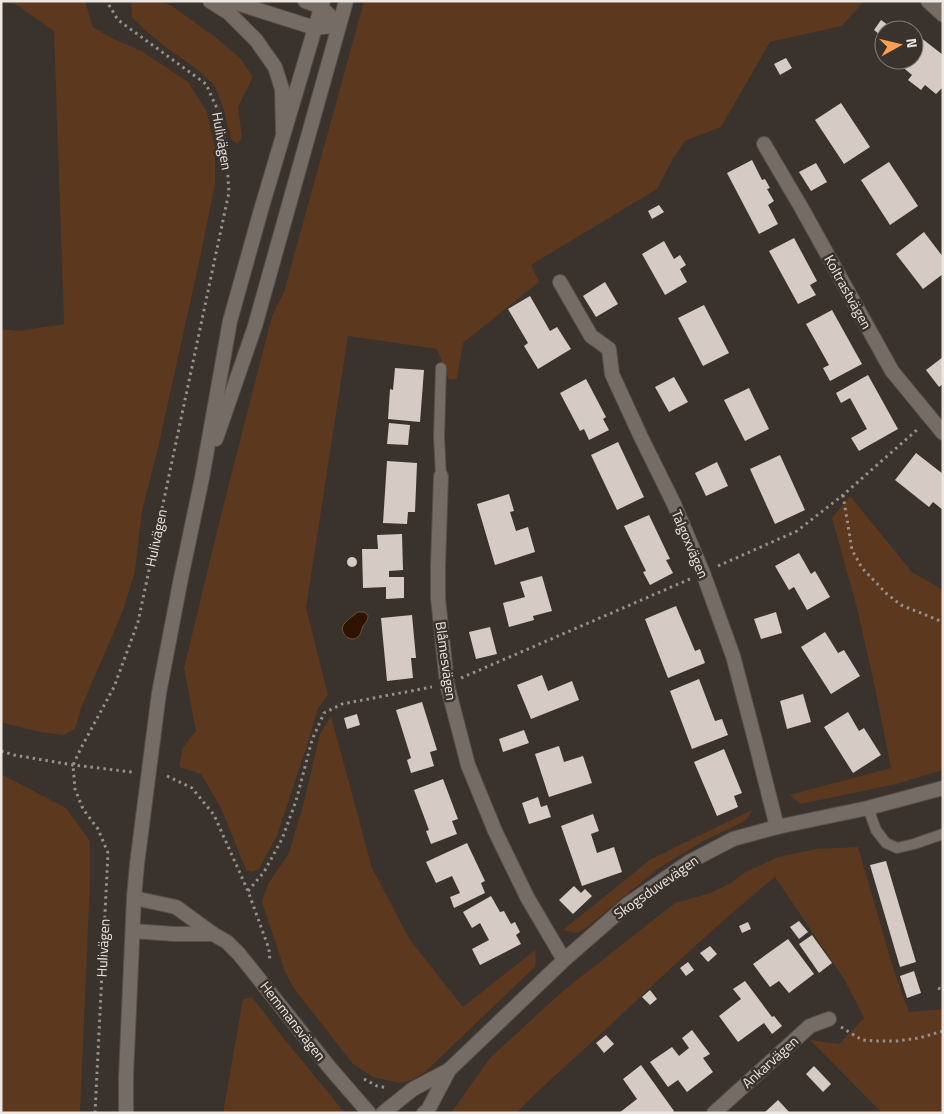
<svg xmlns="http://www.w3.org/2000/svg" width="944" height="1114" viewBox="0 0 944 1114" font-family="'Titillium Web',sans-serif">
  <rect width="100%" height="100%" fill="#3a322c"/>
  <g fill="#5b381e">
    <path d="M3 1H85L93 27 112 38 143 52 188 82 207 112 215 148V184L200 258 158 448 142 511 135 571 123 611 81 708 75 729 63 735 39 732 1 722V329L19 331 64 324 54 31 17 5Z"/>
    <path d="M131 1H160L172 6 214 36 240 58 253 77 238 107 242 138 237 144 231 139 223 107 214 85 198 70 167 48 146 31 132 17Z"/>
    <path d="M364 1H864L842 26 770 42 721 127 685 141 673 159 657 189 531 265 539 282 463 343 457 379 449 380 437 349 348 336 306 608 328 695 318 708 310 736 277 836 259 869 253 872 246 870 221 808 201 774 179 767 183 747 196 731 184 668 223 507 272 316 284 292Z"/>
    <path d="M850 496 912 572 943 590V770L896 784 801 804 789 795 891 768 875 688 857 608 832 518Z"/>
    <path d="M331 716 372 868 410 940 463 1007 535 950 536 959 535 967 425 1072 412 1080 399 1083 373 1077 353 1064 295 990 285 972 262 902 268 884 289 853 304 802 320 734Z"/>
    <path d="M1 774 66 808 90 841V882L80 1113H1Z"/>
    <path d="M752 810 748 818 741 823 702 842 659 868 587 927 577 933 563 930 651 859Z"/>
    <path d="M858 847 895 974 909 1012 943 1009V1113H882L810 1040 839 1044 864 1018 844 979 775 877C720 921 670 969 619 1017 585 1049 549 1080 516 1113H451L490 1058 564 990 675 903 710 893 731 883 744 873 778 857 816 849Z"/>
    <path d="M252 997 285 1040 345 1113H223L243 999Z"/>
  </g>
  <path fill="#2e1300" stroke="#675344" d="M358 612H364L368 615C368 621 366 622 363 626 361 630 361 635 358 637 351 643 340 634 343 626 344 622 354 615 358 612Z"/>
  <g fill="#d5cbc4">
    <path d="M881 20 895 30H884V38L874 30Z"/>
    <path d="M920 37 943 55V87L936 94 925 85 921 90 908 80 912 75 899 64 902 60H914V44Z"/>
    <path d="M786 58 792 68 780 75 774 64Z"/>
    <path d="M841 103 870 147 844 164 815 120Z"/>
    <path d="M752 160 762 180 765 179 770 188 767 189 774 201 768 205 778 224 759 234 727 173Z"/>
    <path d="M889 162 918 206 890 225 861 180Z"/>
    <path d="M816 163 827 182 811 191 799 172Z"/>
    <path d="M659 205 664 212 652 219 648 211Z"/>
    <path d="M924 232 943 257V274L923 289 896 254Z"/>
    <path d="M794 238 817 281 810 285 816 295 798 304 769 251Z"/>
    <path d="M664 241 674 259 680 255 686 265 680 269 687 282 665 295 642 254Z"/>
    <path d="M605 282 618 304 596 317 583 296Z"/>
    <path d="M530 296 550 331 557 327 571 349 538 369 524 346 528 343 508 309Z"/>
    <path d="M704 305 729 353 703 366 678 318Z"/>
    <path d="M832 310 862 364 830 381 823 368 829 365 806 324Z"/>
    <path d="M943 357V384L939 387 926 370Z"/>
    <path d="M395 368 424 370 420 422 388 419 390 389 393 390Z"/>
    <path d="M868 375 898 429 859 451 851 438 867 429 850 398 841 403 836 393Z"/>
    <path d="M674 377 688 402 669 412 655 387Z"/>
    <path d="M586 379 606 417 603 419 609 430 589 440 584 429 580 431 560 393Z"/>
    <path d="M749 388 769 429 745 441 724 400Z"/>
    <path d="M389 423 410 425 408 445 387 444Z"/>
    <path d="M618 442 644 497 617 510 591 455Z"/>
    <path d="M916 453 943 474V510L933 502 929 507 895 480Z"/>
    <path d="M780 455 805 510 775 524 750 469Z"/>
    <path d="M387 461 417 463 415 512H408L407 524 383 523Z"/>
    <path d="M717 462 728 486 706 496 695 473Z"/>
    <path d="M509 494 514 511 510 512 516 531 528 527 535 552 495 565 477 504Z"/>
    <path d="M649 515 670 559 666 560 673 573 650 585 643 572 646 571 624 526Z"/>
    <path d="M402 534 403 570 389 571V577H404V598L386 599V587L363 588 362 549H378L377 535Z"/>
    <path d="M799 553 811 574 815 571 830 597 807 610 794 587 789 590 775 566Z"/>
    <circle cx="352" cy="562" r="5"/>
    <path d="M542 576 552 611 533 616 534 620 509 627 503 603 525 597 520 582Z"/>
    <path d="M676 606 695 651 700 649 705 663 668 678 645 619Z"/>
    <path d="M776 612 782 633 761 639 754 619Z"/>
    <path d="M412 615 416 658H411L413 678 387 681 381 618Z"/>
    <path d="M490 627 497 654 476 659 469 632Z"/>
    <path d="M825 632 838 653 844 650 860 676 831 694 801 647Z"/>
    <path d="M542 675 548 691 572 681 579 700 531 719 517 685Z"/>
    <path d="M699 679 715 721 722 719 728 735 692 749 670 691Z"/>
    <path d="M803 694 811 722 787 729 780 701Z"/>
    <path d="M422 702 437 750 430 752 434 766 411 773 407 760 411 758 396 710Z"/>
    <path d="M848 712 859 731 864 728 881 755 853 773 824 727Z"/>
    <path d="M357 714 360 725 347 729 344 718Z"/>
    <path d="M524 730 529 743 503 752 499 739Z"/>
    <path d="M559 746 564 762 583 756 592 783 549 797 535 754Z"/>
    <path d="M724 749 742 793 734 796 738 807 717 816 694 762Z"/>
    <path d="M443 779 458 819 452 821 457 834 431 844 426 831 429 830 414 790Z"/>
    <path d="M538 797 541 807 547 805 551 817 529 824 522 803Z"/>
    <path d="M593 814 599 831 591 834 597 853 614 847 622 872 582 886 561 826Z"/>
    <path d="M467 843 485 881 481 883 485 893 454 908 450 897 460 893 452 876 436 883 426 862Z"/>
    <path d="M886 861 916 962 900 967 870 865Z"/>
    <path d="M574 886 581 893 585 889 592 896 573 914 559 900Z"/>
    <path d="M491 896 500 912 504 911 511 924 515 922 520 932 516 935 521 944 480 965 472 949 489 940 480 923 472 928 463 912Z"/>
    <path d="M799 921 808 932 799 939 790 927Z"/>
    <path d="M748 922 751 929 742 933 739 926Z"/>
    <path d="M812 935 832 963 819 973 799 944Z"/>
    <path d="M788 939 814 974 789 993 779 981 770 987 753 964Z"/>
    <path d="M710 946 717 954 708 962 700 953Z"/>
    <path d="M688 962 694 970 686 976 680 968Z"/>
    <path d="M914 971 921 993 907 998 900 976Z"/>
    <path d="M745 981 772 1017 774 1016 782 1026 772 1034 764 1023 738 1042 719 1016 741 999 733 989Z"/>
    <path d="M650 990 657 999 650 1005 642 997Z"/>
    <path d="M692 1030 710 1054 703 1058 713 1072 687 1092 678 1080 668 1087 650 1062 672 1047 679 1056 689 1048 682 1038Z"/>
    <path d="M606 1035 614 1044 604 1053 596 1043Z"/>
    <path d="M641 1065 674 1111 672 1113H619L637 1099 623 1079Z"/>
    <path d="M814 1066 831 1084 823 1092 806 1074Z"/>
    <path d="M778 1100 790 1113H764Z"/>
  </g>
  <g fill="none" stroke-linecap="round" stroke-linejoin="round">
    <defs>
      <g id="service">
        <path d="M441 368 439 437 441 476"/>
        <path d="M868 808 876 830 886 843 897 848 914 844 943 834"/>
      </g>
      <g id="minor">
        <path d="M928 1 943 15"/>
        <path d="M764 144 801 207 892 371 943 433"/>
        <path d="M560 282 591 336 609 349 612 374 640 435 674 504 703 573 733 656 754 736 777 827"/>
        <path d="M441 476 438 566V598L447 684 468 765 495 831 527 897 564 960"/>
        <path d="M383 1113 413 1089 449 1070 564 960 628 904 689 862 733 839 777 827 868 808 943 788"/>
        <path d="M424 1113 428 1110 449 1070"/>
        <path d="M714 1113 810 1026 829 1019"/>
      </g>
      <g id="tertiary">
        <path d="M210 1 229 13 256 40 275 67 282 89 283 131"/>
        <path d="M230 1 315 28 339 25"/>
        <path d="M305 1 321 7 339 25"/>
        <path d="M134 898 176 907 213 934 227 942 239 954 330 1068 369 1113"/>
        <path d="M133 931 174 934H213"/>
      </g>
      <g id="secondary">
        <path d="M216 439 255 326 346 1"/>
        <path d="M126 1113V1076L134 898 137 864 159 693 181 578 202 478 230 321 261 210 323 1"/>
      </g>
    </defs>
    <use href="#service" stroke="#564f4a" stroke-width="12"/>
    <use href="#minor" stroke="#564f4a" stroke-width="16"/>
    <use href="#tertiary" stroke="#564f4a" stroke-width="16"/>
    <use href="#secondary" stroke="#564f4a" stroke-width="16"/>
    <g stroke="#968f8b" stroke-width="3" stroke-dasharray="2.5 4" stroke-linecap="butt">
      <path d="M843 495 852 550 862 568 887 594 901 605 943 622"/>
      <path d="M718 566 797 531 843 495 919 428"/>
      <path d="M461 678 690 579"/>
      <path d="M1 751 14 755 73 765 132 772"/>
      <path d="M167 776 192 788 214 815 248 891 269 949 270 962"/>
      <path d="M248 891 264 872 282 839 296 801 312 740 324 713 342 704 432 687"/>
      <path d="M938 988 943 990"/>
      <path d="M841 1027 862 1040 875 1041H897L919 1038 943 1031"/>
      <path d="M364 1079 377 1086 388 1088"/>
      <path d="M95 1113 108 853 98 829 83 809 75 789 73 765 81 748 114 687 138 622 229 192 226 148 219 113 206 84 118 20 109 5 108 1"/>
    </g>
    <use href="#service" stroke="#756c66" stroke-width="10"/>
    <use href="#minor" stroke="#756c66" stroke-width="14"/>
    <use href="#tertiary" stroke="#756c66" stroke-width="14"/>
    <use href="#secondary" stroke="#756c66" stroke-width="14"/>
  </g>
  <g text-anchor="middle" stroke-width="5" stroke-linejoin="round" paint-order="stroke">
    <g font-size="14" fill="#ede7e4" stroke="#3a322c">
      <text transform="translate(222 141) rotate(80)" y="5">Hulivägen</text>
      <text transform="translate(848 292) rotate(61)" y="5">Koltrastvägen</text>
      <text transform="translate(156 538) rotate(-78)" y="5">Hulivägen</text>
      <text transform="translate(690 544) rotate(67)" y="5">Talgoxvägen</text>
      <text transform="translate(446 661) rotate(82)" y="5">Blåmesvägen</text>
      <text transform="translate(656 887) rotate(-35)" y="5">Skogsduvevägen</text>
      <text transform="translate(103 948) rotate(-87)" y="5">Hulivägen</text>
      <text transform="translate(293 1021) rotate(52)" y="5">Hemmansvägen</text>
      <text transform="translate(770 1062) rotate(-42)" y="5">Ankarvägen</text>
    </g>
  </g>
  <rect width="944" height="1114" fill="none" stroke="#ede7e4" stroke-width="5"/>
  <g transform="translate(899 45) rotate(82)"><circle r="24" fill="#3a322c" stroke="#827a76"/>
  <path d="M0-4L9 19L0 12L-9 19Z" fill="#fc9d53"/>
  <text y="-8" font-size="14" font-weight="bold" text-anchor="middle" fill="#ede7e4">N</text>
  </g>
</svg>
